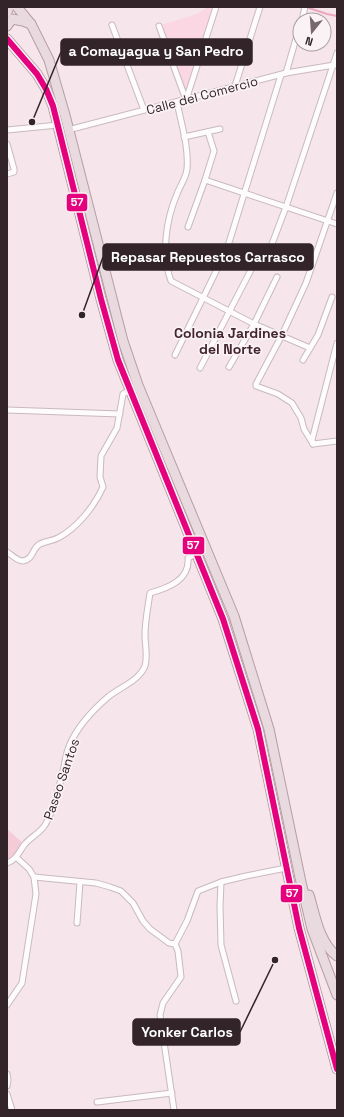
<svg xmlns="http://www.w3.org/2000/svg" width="344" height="1117" viewBox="0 0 344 1117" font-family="'Space Grotesk',sans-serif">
  <rect width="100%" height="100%" fill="#f6e5ea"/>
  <path fill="#fad7e2" d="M208 7H212L186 92 161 25 197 14Z"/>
  <path fill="#f6cbd8" d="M7 829 24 844 7 863Z"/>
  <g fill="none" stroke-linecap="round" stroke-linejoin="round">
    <path stroke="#eba7be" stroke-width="2" d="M306 7 327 14 337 16"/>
    <defs>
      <g id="minor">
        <path d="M302 20 305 7"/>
        <path d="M112 25 144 110"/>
        <path d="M159 26 186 100"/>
        <path d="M286 73 300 25"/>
        <path d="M235 86 260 7"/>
        <path d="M186 100 216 7"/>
        <path d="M177 102C181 123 189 147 187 169 186 178 180 186 177 194 166 220 161 254 171 281L254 324 310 348"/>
        <path d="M7 130 58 125"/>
        <path d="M68 130 286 73 334 65H337"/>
        <path d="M184 137 220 129"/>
        <path d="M7 144 14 169V172L7 174"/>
        <path d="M205 180 214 151 208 132"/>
        <path d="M188 227 205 180 337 224"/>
        <path d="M264 265 286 207 337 53"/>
        <path d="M104 267 165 249"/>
        <path d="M175 355 227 249 281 75"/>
        <path d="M303 360 318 335 332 297"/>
        <path d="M229 367 254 324 277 277"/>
        <path d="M200 368 253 266"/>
        <path d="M7 410 120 414"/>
        <path d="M313 443 312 440 337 343"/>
        <path d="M313 444 304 429 301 418 292 403 278 394 256 386V384L281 337 306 283 337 193"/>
        <path d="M313 444 337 441"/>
        <path d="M7 552C12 555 17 561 23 561 34 559 32 548 40 544 46 541 52 541 58 538 77 528 94 507 103 487L100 477 101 456 117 428 123 394 130 390"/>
        <path d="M7 863C17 860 19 851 25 844 31 837 40 833 45 825 55 808 59 786 64 767 65 760 67 751 70 744 78 726 94 709 108 697 120 687 139 681 145 666 148 656 145 645 145 635 145 621 148 607 150 593 168 588 190 580 188 558L196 554"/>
        <path d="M34 877 96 883 110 887 121 891 133 903 143 921 150 929 169 943 175 944"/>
        <path d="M221 882 220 906 221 945 236 1001"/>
        <path d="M77 923 80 882"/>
        <path d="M175 944 187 921 198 891 221 882 246 876 286 868"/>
        <path d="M7 1005 22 983 36 894 34 877 29 869 16 857"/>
        <path d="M7 1074 8 1080 7 1086"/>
        <path d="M7 1094 12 1110"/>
        <path d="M97 1102 172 1093"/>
        <path d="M174 1110 160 1015 163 1003 181 977 178 951 175 944"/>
      </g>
      <g id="trunk">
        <path d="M17 7 31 24 49 60 65 115 123 341 138 385 234 616 269 729 301 882 312 929 337 995"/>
        <path d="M7 12 9 7"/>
        <path d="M7 26 12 19 23 21 31 24"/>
        <path d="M7 39 37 74 46 89 53 106 101 299 118 360 223 619 258 729 299 928 337 1069"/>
        <path d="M309 895C315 914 319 943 337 956"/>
      </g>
    </defs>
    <use href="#minor" stroke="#c8babe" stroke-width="7"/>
    <use href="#trunk" stroke="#b69ea6" stroke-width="11"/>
    <use href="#minor" stroke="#fefbfc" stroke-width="5"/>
    <use href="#trunk" stroke="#e8dade" stroke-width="9"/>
    <defs>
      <path id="bus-1" d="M7 39 37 74 46 89 53 106 101 299 118 360 223 619 258 729 299 928 337 1069"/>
    </defs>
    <use href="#bus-1" stroke="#faf2f4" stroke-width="9"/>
    <use href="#bus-1" stroke="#e5007d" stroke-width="6"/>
  </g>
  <g text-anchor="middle" stroke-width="3.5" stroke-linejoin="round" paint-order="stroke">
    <g font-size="13" fill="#332429" stroke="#faf2f4">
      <text transform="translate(202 95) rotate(-15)" y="5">Calle del Comercio</text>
      <text transform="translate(61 779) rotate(-71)" y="5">Paseo Santos</text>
    </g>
    <g font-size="14" font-weight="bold" fill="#442630" stroke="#faf2f4">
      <text x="230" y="338">Colonia Jardines<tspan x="230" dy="16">del Norte</tspan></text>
    </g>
  </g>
  <path fill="none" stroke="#332429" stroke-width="1.5" d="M32 122L61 52M82 315L103 257M275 960L240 1032"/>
  <g fill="#332429" stroke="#faf2f4" stroke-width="1.5">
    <circle cx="32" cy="122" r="4"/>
    <circle cx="82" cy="315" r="4"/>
    <circle cx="275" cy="960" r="4"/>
  </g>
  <g fill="#332429" stroke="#332429" stroke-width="1.5">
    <rect x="61" y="39" width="191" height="26" rx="4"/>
    <rect x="103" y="244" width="210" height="26" rx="4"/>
    <rect x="133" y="1019" width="107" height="26" rx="4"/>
  </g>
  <g font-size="14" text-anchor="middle" font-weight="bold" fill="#fff">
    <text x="156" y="56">a Comayagua y San Pedro</text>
    <text x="208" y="262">Repasar Repuestos Carrasco</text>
    <text x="187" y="1037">Yonker Carlos</text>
  </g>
  <g stroke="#faf2f4" stroke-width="1.5">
    <rect x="66" y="193" width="22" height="19" rx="4" fill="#e5007d"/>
    <rect x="182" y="536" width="23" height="19" rx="4" fill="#e5007d"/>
    <rect x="280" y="884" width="23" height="19" rx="4" fill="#e5007d"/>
  </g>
  <g font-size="11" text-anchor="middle" font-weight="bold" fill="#fff">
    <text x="77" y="206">57</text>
    <text x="193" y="549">57</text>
    <text x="292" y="897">57</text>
  </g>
  <rect width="344" height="1117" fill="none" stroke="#332429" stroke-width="16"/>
  <g transform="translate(312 32) rotate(197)"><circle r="19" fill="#faf2f4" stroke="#aaa0a3"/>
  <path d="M0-3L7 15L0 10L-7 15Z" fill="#77686d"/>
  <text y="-6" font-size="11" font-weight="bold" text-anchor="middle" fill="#332429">N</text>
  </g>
</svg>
